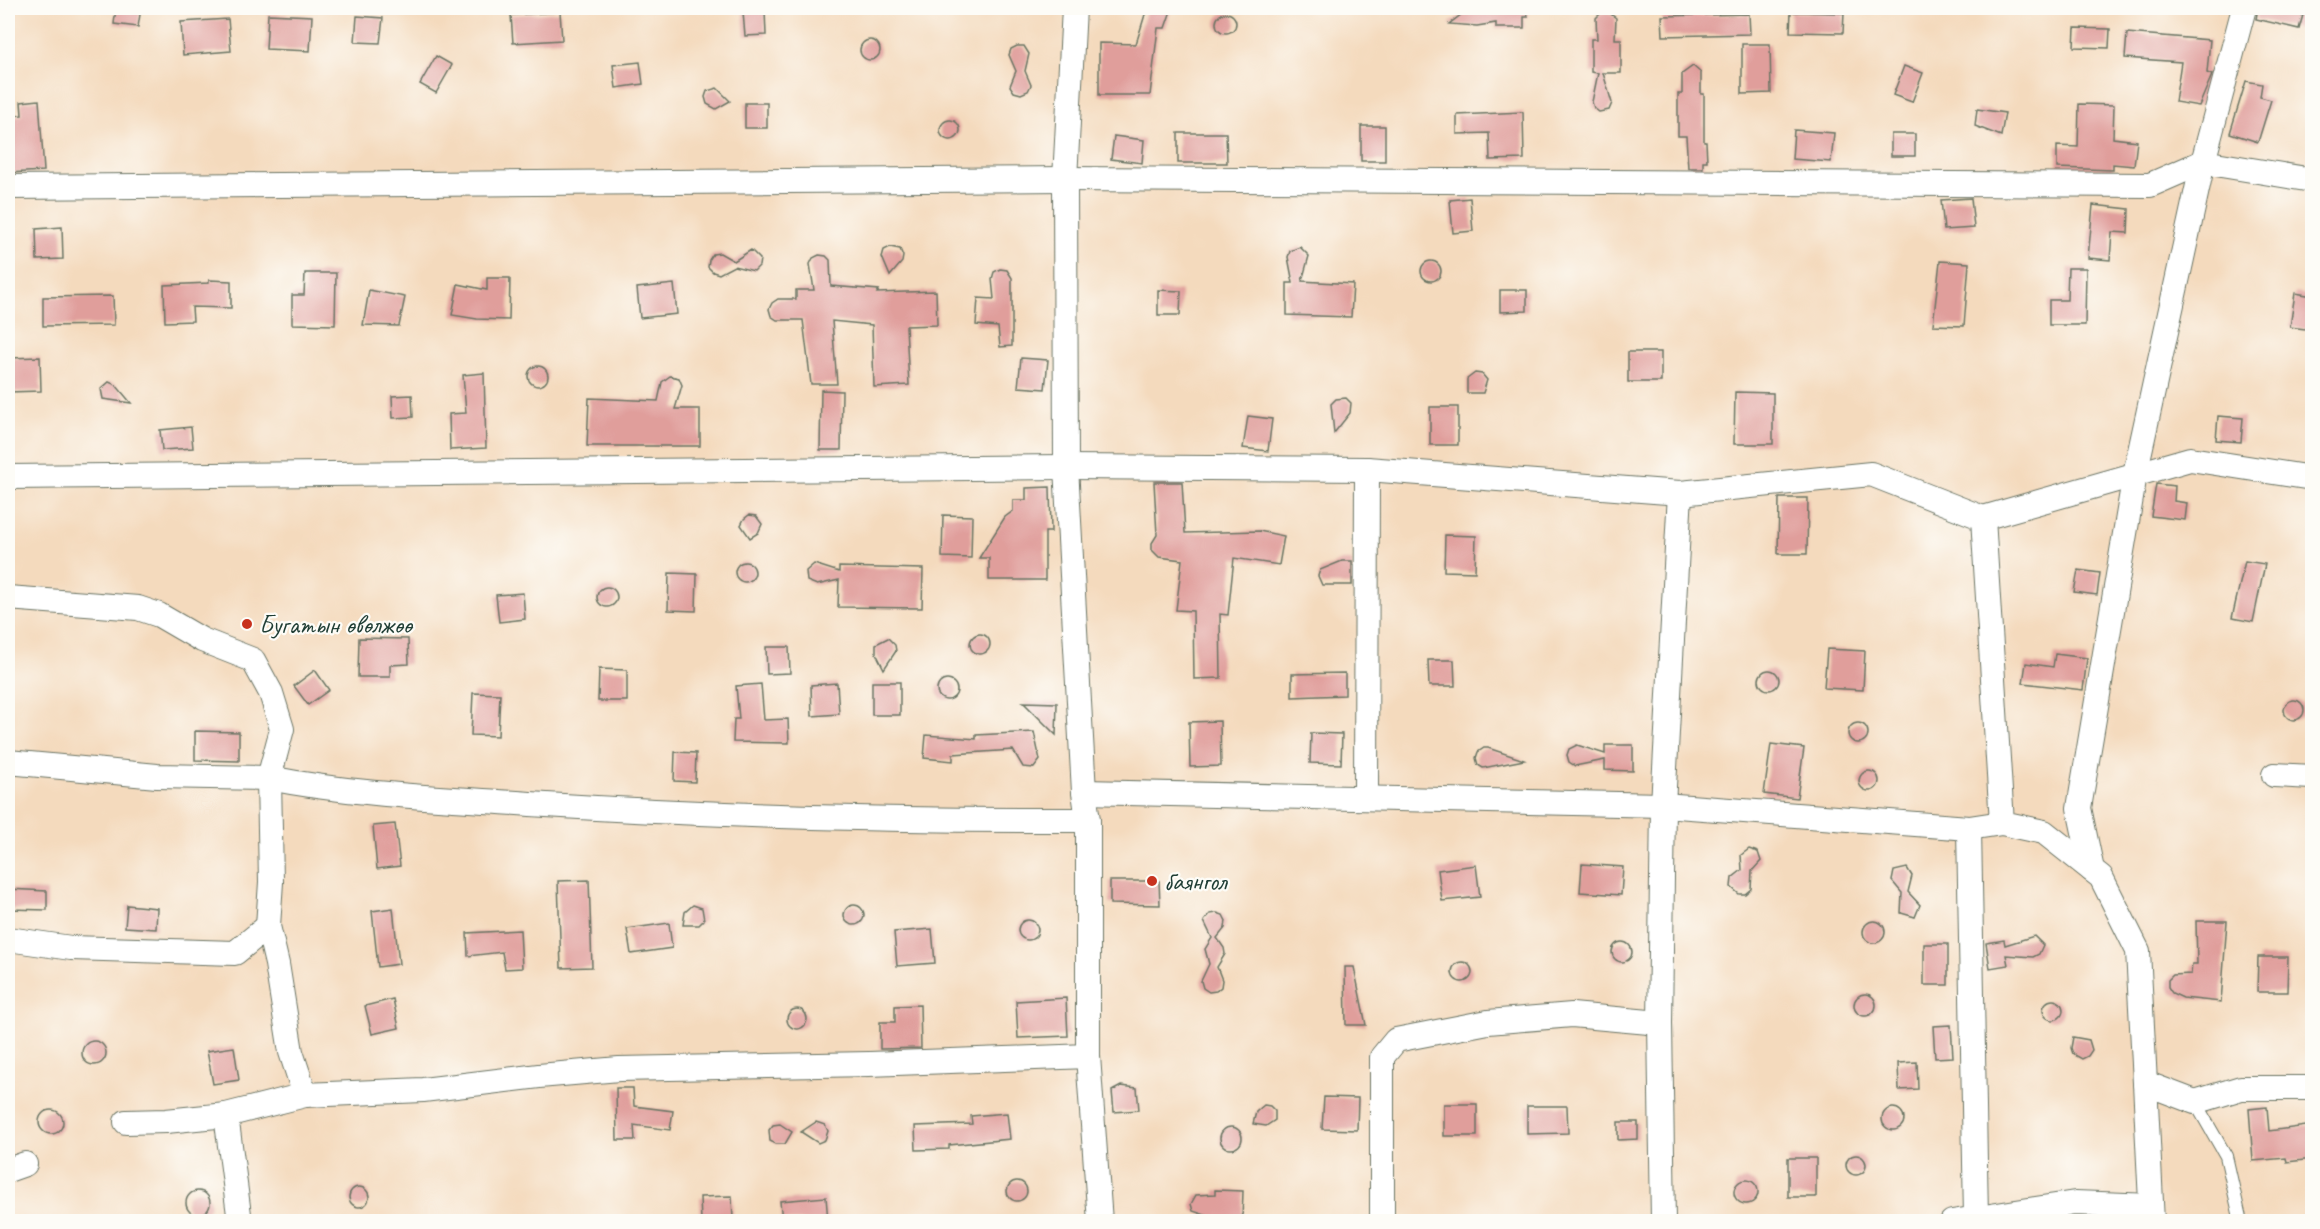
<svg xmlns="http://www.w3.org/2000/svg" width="2320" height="1229" viewBox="0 0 2320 1229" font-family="Caveat,sans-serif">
  <rect width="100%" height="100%" fill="#fdfcf7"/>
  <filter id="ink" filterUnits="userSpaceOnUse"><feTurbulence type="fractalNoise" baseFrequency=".0167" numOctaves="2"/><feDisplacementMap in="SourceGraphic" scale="12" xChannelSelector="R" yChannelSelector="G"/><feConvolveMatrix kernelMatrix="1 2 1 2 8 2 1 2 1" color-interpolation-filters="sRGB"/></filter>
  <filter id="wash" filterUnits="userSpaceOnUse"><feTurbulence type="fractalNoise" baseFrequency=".008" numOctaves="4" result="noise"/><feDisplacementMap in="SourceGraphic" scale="24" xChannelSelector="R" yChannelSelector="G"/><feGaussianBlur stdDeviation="1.35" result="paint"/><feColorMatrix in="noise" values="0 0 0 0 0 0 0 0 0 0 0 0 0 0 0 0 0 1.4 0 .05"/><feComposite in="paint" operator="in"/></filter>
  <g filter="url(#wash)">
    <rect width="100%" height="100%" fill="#f4dabd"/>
    <g id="blocks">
      <g fill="#e09e9b">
        <path d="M116 8H141L138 27 114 24Z"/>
        <path d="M1147 8H1172L1165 28H1158L1150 95H1099V43L1136 44Z"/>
        <path d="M1470 8H1527L1528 17H1524V28H1496V23L1477 26 1449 24Z"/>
        <path d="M2258 8H2305L2299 29 2256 19Z"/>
        <path d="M765 11 766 35 745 36 743 12Z"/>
        <path d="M560 12 562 40 513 43 511 15Z"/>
        <path d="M1608 12 1616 18 1615 39H1621V73H1603L1612 103 1609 110 1599 112 1594 108 1592 102 1598 73 1591 72V39H1597L1596 18 1601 13Z"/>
        <path d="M1791 12 1844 13 1843 33 1790 32Z"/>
        <circle cx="1226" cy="23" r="10"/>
        <path d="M268 14 312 16 310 51 266 49Z"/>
        <path d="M1749 14 1750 34 1663 36 1662 16Z"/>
        <path d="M357 16 383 18 380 43 355 42Z"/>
        <path d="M228 19 231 51 183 55 181 22Z"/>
        <path d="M2075 28 2110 29 2109 48 2074 47Z"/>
        <path d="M2127 33 2210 40 2207 73 2212 75 2199 106 2175 102 2181 62 2125 58Z"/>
        <circle cx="870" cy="50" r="10"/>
        <path d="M1742 44H1770L1771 93 1742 94Z"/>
        <path d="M1017 46H1024L1029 54 1025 71 1031 85 1028 91 1021 94 1014 92 1010 86 1016 71 1009 55 1011 49Z"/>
        <path d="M436 56 452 65 436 93 420 84Z"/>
        <path d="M640 62 643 84 616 88 613 65Z"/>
        <path d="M1693 66 1701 73V94H1704V142H1706L1707 161H1703V168H1688L1686 136H1678V94H1682V74Z"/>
        <path d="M1904 66 1923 73 1912 102 1893 95Z"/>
        <path d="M2246 81 2262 84 2260 97 2271 100 2258 142 2230 133Z"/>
        <path d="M717 88 730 101 716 109 707 104 705 97 707 91Z"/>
        <path d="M39 100 44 171 8 173V116L22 115 21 102Z"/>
        <rect x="745" y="103" width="22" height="25"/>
        <path d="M2079 104 2114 105 2113 138 2137 141 2134 166 2113 164V170L2057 168V146L2078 147Z"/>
        <path d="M1977 109 2005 113 2001 136 1975 126Z"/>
        <path d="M1523 112 1524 159 1490 160 1489 133 1457 134V115Z"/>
        <circle cx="950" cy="130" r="10"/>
        <rect x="1361" y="126" width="24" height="35"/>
        <path d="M1794 130 1834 133 1831 162 1792 159Z"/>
        <path d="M1178 133H1226L1227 163H1178Z"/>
        <rect x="1891" y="134" width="24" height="22"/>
        <path d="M1114 136 1144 140 1142 163 1111 159Z"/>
        <path d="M1470 198 1473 231 1453 233 1450 200Z"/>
        <path d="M1971 198 1974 228 1944 230 1941 200Z"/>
        <path d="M2093 205 2129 209 2128 233 2112 232 2110 260 2088 258Z"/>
        <path d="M62 227 63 259 37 260 36 229Z"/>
        <path d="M890 247 900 249 903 256 902 262 890 276 882 257 884 250Z"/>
        <path d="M1300 247 1309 256 1302 281 1353 284 1351 317 1287 315V283H1293L1288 257 1290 251Z"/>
        <path d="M751 250 760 259 759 266 754 271 734 266 719 274 713 272 708 267 709 260 713 254 720 253 734 261Z"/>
        <path d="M819 255 826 256 830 260 831 286 879 290 877 293 936 291 937 325 906 326 909 385 874 387 872 325 832 321 837 384H811L803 320H777L771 316 769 309 772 303 778 299H796V290H814L810 264 813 258Z"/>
        <circle cx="1431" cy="271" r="10"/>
        <path d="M1940 261 1969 263 1964 326 1933 325Z"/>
        <path d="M2068 268H2086L2085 325H2049V300H2067Z"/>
        <path d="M1000 269 1007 270 1012 278V346L1000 347 998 327 976 325 978 298 994 299 992 279 994 272Z"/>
        <path d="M305 273H336L335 325 292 324V295H304Z"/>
        <path d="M487 278H510L509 320 477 319 452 315 458 284 487 290Z"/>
        <path d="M209 280 231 281V308L192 307 193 321 165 322 164 285 209 283Z"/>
        <path d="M674 284 677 314 640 318 637 288Z"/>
        <path d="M369 290 405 297 399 326 363 325Z"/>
        <path d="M1158 290 1181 291 1180 315H1158Z"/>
        <path d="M1500 290H1527V311L1500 312Z"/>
        <path d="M2295 293 2313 296V330L2290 327Z"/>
        <path d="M113 296 114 325 43 326V297Z"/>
        <rect x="1628" y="352" width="33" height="30"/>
        <path d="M40 357 41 391 8 392V358Z"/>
        <path d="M1021 358 1048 360 1045 389 1018 387Z"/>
        <circle cx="538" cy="376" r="10"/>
        <path d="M484 373 486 448 450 450 449 414 466 413 463 375Z"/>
        <path d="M1475 373 1482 374 1487 380 1483 393H1467V379Z"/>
        <path d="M670 376 679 378 682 385 675 409H700V446H587L589 398 658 401 662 382Z"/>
        <path d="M109 382 116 385 131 403 103 399 101 389Z"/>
        <path d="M821 390 842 391 841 450H820Z"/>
        <path d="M1735 392 1773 393V444H1734Z"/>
        <path d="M412 395 413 417 393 418 392 396Z"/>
        <path d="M1346 398 1351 403 1350 413 1334 433 1331 404 1336 399Z"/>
        <rect x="1430" y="407" width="28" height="38"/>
        <path d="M1248 416 1272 419 1268 451 1243 448Z"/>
        <path d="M2218 416 2243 418 2241 442 2216 440Z"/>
        <path d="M191 427 193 448 162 450 160 430Z"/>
        <path d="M1154 482H1182L1185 533 1259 531 1284 536 1279 565 1234 558 1228 615 1220 614 1221 678 1194 679 1193 611 1176 610 1182 560 1159 557 1152 550V543L1157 535Z"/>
        <path d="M2156 484 2175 486 2174 501 2187 503 2185 520 2151 516Z"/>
        <path d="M1050 487 1051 532H1045V580H989V558H979L1005 517 1013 511V500H1026V488Z"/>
        <path d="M1779 498H1808L1807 554H1778Z"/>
        <path d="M749 515 756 516 762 524 758 533 750 538 741 525 744 519Z"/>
        <path d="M943 515 972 516 971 558 942 557Z"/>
        <path d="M1445 535 1476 536 1475 572 1444 571Z"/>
        <path d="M1342 561H1352V585H1322L1318 576 1320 570Z"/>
        <path d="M2245 561 2265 564 2253 622 2232 618Z"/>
        <circle cx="745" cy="572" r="10"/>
        <path d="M814 564 839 572V567L923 569 922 608 838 607 839 580 817 585 807 581 806 571Z"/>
        <path d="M2078 570 2100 573 2097 595 2074 592Z"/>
        <path d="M669 573 697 574 696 611 668 610Z"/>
        <circle cx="607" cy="597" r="10"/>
        <path d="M523 593 525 619 499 622 496 595Z"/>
        <circle cx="980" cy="644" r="10"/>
        <path d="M359 638 408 639 409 664 390 665V677H358Z"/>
        <path d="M888 638 895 645 896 651 884 669 876 653V644Z"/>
        <path d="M766 647H789L790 673 767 674Z"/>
        <path d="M1827 649 1865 651 1863 690 1824 688Z"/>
        <path d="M2055 654 2087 658 2083 690 2023 683 2026 663 2053 667Z"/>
        <path d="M1428 660H1454L1455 686H1429Z"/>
        <path d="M599 669 627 670V701H598Z"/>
        <circle cx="1769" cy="680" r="10"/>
        <path d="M315 670 329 690 308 705 294 686Z"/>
        <path d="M1345 673V695L1292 697V674Z"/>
        <circle cx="947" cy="690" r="10"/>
        <rect x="872" y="682" width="28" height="33"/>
        <path d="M837 683 839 714 812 716 811 685Z"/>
        <path d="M761 684 764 720 788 719 789 743 733 742 734 719H739L736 686Z"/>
        <path d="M473 693 500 694 498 736 471 735Z"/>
        <circle cx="2294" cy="710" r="10"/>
        <path d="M1023 702 1057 703 1056 735Z"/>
        <path d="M1220 721 1221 766 1190 767 1189 722Z"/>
        <circle cx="1858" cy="733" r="10"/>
        <path d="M195 731 239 732V761L195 760Z"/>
        <path d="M1034 732 1040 760 1034 768 1023 767 1013 750 953 754V761L924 758 926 735 976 739V735Z"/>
        <path d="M1311 733 1342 734 1341 764 1310 763Z"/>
        <path d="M1771 744 1804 748 1797 798 1764 794Z"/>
        <path d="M1577 745 1605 754V745H1633V771L1605 770V760L1575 766 1569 762 1567 755 1569 749Z"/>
        <path d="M1484 748H1488L1524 760 1483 768 1478 765 1476 758 1478 752Z"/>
        <path d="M675 752 696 753 695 782 674 781Z"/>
        <circle cx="1869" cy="781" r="10"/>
        <path d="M395 824 400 866 377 869 373 826Z"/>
        <path d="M1749 849 1758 852 1761 861 1752 871 1751 889 1745 894H1739L1731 887 1732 878 1742 870 1741 855Z"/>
        <path d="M1582 864 1623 867 1621 895 1580 892Z"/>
        <path d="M1476 865 1480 897 1442 901 1438 870Z"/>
        <path d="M1907 868 1912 876 1908 892 1920 905 1915 917 1901 913 1902 893 1892 881 1894 871Z"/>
        <path d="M589 880 592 967 561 968 558 881Z"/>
        <path d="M1110 881H1159L1160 905 1110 904Z"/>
        <path d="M8 889 47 891V910L8 909Z"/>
        <circle cx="854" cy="915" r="10"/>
        <path d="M127 905 157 908 156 929 125 927Z"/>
        <path d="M693 905 702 908 704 920 699 925H683L685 912Z"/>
        <path d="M393 908 399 964 378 967 372 911Z"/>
        <path d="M1217 913 1223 915 1226 921 1225 928 1217 938 1224 948 1225 954 1217 967 1222 980 1221 987 1216 991 1209 992 1203 988 1201 981 1209 964 1205 949 1212 938 1204 921 1210 914Z"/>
        <circle cx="1028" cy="930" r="10"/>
        <path d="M2196 921H2227L2221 1002 2183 998 2172 993 2168 987V980L2173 975 2191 974 2192 964H2197Z"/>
        <circle cx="1874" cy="932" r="11"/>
        <path d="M669 923 672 948 631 954 627 929Z"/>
        <path d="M932 929 935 963 897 966 894 932Z"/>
        <path d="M520 930 522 968 505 969 502 952 468 956 467 933Z"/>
        <path d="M2034 936 2043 945 2039 954 2033 957 2006 955 2008 965 1990 968 1986 943 2004 940 2005 945Z"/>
        <circle cx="1622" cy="952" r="10"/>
        <rect x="1924" y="944" width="24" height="41"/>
        <path d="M2258 957H2288L2287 992H2257Z"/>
        <circle cx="1462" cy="972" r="10"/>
        <path d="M1345 967H1354L1366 1025H1346Z"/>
        <circle cx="1865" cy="1005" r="11"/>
        <path d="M1066 998 1068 1036 1018 1038 1016 1001Z"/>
        <path d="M393 999 399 1028 372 1034 365 1006Z"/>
        <circle cx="2053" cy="1010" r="10"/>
        <path d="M920 1005 921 1048 880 1049V1022H895V1006Z"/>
        <circle cx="797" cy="1019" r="10"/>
        <path d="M1951 1025 1953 1057 1935 1058 1933 1026Z"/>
        <path d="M2073 1037 2089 1040 2092 1050 2088 1056 2082 1059 2073 1054 2071 1048Z"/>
        <circle cx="94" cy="1053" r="12"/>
        <path d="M234 1047 239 1080 213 1084 207 1051Z"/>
        <path d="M1917 1062 1918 1089 1899 1090 1898 1063Z"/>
        <path d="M1121 1086 1137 1088 1139 1110 1114 1112 1112 1091Z"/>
        <path d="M616 1088H633L634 1106 673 1111 670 1130 634 1125 635 1140H617Z"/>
        <path d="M1324 1097 1358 1098 1357 1130 1322 1129Z"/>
        <rect x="1444" y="1104" width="33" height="32"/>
        <path d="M1264 1105 1270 1106 1275 1111V1120L1266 1126 1253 1124 1256 1112Z"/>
        <path d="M1527 1106H1567L1568 1133 1527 1134Z"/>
        <path d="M2267 1107 2269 1131 2313 1125V1159L2287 1162 2286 1158 2253 1161 2249 1109Z"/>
        <circle cx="1893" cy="1119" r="11"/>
        <circle cx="51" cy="1122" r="12"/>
        <path d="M1007 1113 1010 1139 949 1145V1149L916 1150 915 1126 972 1124 971 1116Z"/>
        <path d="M816 1122 825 1125 828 1131 825 1140 818 1143 801 1132Z"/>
        <path d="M1618 1122H1638V1139L1618 1140Z"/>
        <path d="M780 1124 792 1132 785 1144H776L770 1141 769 1130 773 1125Z"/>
        <circle cx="1231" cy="1138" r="11"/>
        <circle cx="1856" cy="1165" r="10"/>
        <rect x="1788" y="1158" width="28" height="39"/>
        <circle cx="1746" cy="1192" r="12"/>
        <circle cx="1017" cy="1191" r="10"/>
        <circle cx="359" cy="1197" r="10"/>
        <path d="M1215 1190 1243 1191 1242 1219 1214 1218 1193 1211 1191 1204 1196 1195 1215 1194Z"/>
        <circle cx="198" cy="1203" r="12"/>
        <path d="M732 1196 733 1221H701L700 1197Z"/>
        <path d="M826 1197 828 1221H782L780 1201Z"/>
      </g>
    </g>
  </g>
  <g filter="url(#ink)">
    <use href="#blocks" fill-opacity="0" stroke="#6a7464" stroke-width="1.5"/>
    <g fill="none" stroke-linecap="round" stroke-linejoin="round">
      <defs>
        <path id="lane" d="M2195 1102 2226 1156 2241 1222"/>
        <g id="street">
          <path d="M1074 8 1065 179 1066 467 1084 792 1088 820V1056L1100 1222"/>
          <path d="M8 187 1065 179 2150 185 2203 162 2312 180"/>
          <path d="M8 477 1066 467 1367 469 1680 493 1871 474 1983 518 2190 459 2312 478"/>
          <path d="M1983 518 2002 823 2044 832 2101 877 2138 951 2145 1083"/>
          <path d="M8 598 138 608 159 615 202 640 253 660 271 693 282 729 269 778C355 795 443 798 530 804 716 816 902 821 1088 820"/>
          <path d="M8 762 157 776 269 778 271 882 268 926 277 964 291 1052 305 1095 226 1115 240 1222"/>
          <path d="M2274 775 2312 777"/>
          <path d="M1084 792 1663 805 1969 828 2002 823"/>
          <path d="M1366 798 1367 469"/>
          <path d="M1969 828 1976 1218"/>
          <path d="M2092 870 2079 808 2135 474 2203 162 2244 8"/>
          <path d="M8 939 71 948 235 953 268 926"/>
          <path d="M305 1095 423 1090 539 1076 619 1069 869 1064 1088 1056"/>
          <path d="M126 1122 166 1121 226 1115"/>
          <path d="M8 1170 25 1164"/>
          <path d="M1382 1222V1057L1396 1040 1488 1022 1572 1015 1660 1023"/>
          <path d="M1663 1222 1660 1023 1663 805 1680 493"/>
          <path d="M1952 1222 2075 1203 2151 1206"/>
          <path d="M2152 1222 2145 1083 2195 1102 2241 1088H2312"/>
        </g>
      </defs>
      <use href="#lane" stroke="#6a7464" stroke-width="14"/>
      <use href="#street" stroke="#6a7464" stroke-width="26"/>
      <use href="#lane" stroke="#fff" stroke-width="12"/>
      <use href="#street" stroke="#fff" stroke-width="24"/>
    </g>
  </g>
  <g fill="#c8321e" stroke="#fdfcf7" stroke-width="2">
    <circle cx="247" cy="624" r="6"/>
    <circle cx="1152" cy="881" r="6"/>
  </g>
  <g text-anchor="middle" stroke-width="4.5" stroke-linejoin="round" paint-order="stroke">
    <g font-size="26" fill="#1f3d34" stroke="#fdfcf7" text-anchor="start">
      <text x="259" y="633">Бугатын өвөлжөө</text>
      <text x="1164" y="890">баянгол</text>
    </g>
  </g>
  <rect width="2320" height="1229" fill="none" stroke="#fdfcf7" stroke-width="30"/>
</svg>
